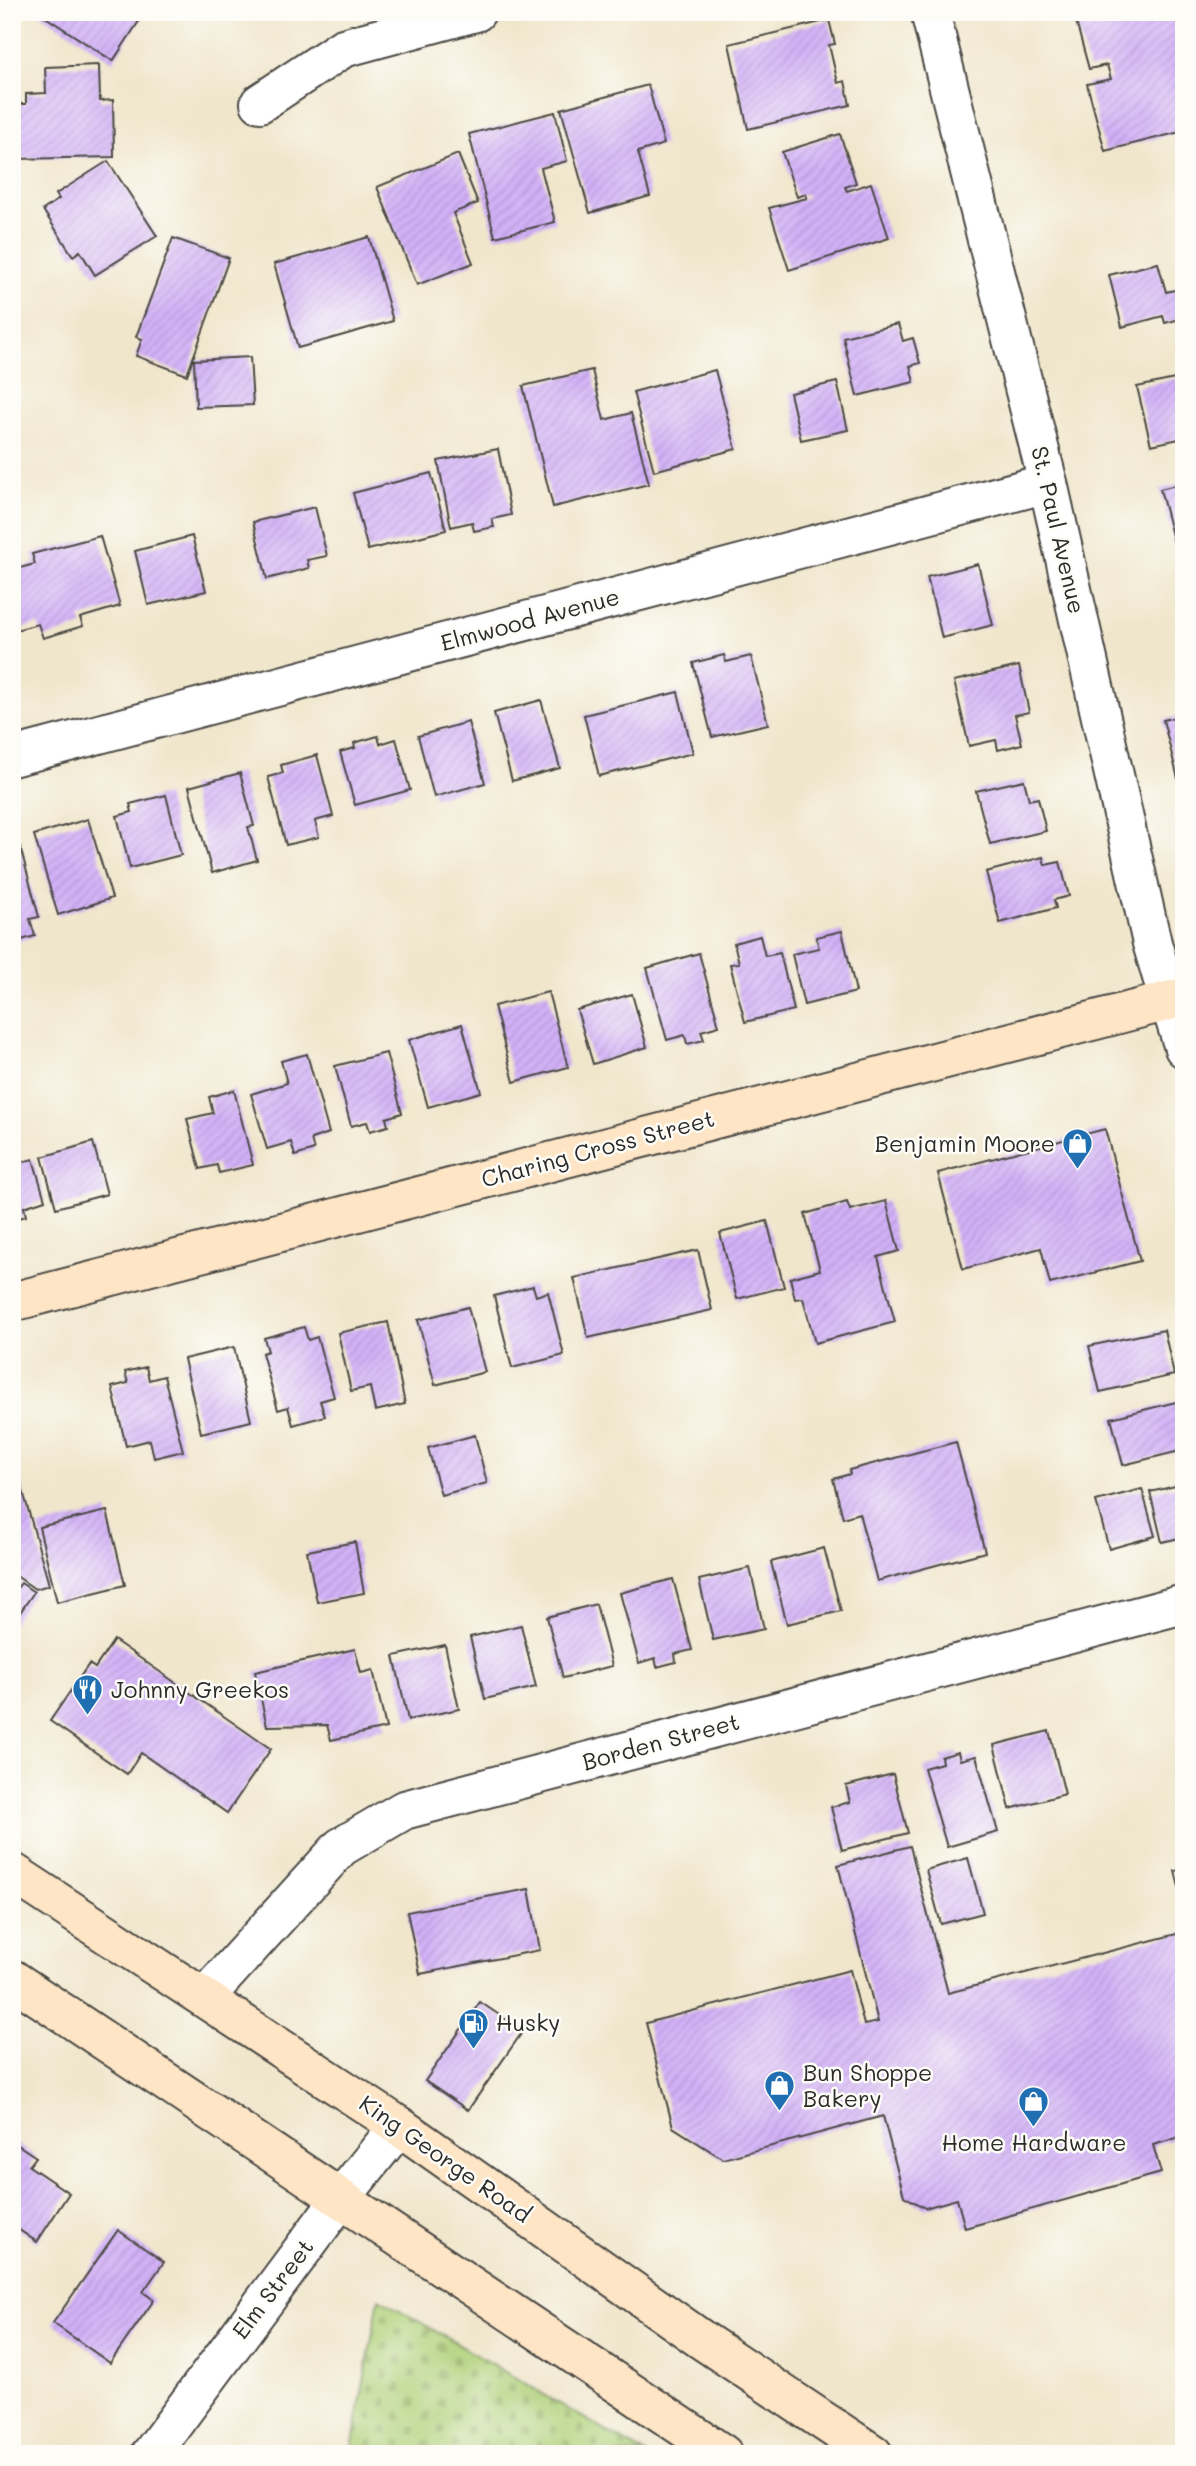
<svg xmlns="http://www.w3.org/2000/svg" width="1196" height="2466" viewBox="0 0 1196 2466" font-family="Mali,sans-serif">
  <defs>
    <pattern id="cemetery-stones" width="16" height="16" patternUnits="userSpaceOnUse" patternTransform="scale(1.75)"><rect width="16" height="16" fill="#aed078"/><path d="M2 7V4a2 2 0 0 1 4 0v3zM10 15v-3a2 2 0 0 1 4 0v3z" fill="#96b368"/></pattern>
    <pattern id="building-hatch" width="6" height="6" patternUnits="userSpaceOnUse" patternTransform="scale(1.75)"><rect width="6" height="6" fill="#d2b1f7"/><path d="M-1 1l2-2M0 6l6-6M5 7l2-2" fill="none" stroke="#b498d4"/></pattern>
  </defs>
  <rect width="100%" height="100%" fill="#fdfcf7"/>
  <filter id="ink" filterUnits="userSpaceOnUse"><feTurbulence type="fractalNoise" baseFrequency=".0143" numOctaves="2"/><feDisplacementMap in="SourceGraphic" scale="14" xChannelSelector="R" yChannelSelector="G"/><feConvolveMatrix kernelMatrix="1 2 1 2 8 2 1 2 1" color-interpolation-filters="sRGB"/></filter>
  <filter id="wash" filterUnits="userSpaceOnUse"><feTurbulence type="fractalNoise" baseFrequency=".00686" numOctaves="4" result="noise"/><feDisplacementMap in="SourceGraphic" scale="28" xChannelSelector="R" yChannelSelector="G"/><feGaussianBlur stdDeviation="1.57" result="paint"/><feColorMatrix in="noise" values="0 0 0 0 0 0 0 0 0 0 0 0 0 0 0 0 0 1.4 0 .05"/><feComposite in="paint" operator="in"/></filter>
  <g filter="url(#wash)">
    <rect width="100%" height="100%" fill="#f0e6cc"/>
    <path fill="url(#cemetery-stones)" stroke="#6c7e52" stroke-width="2" d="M379 2298 645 2454H351Z"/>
    <g id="blocks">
      <g fill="url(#building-hatch)">
        <path d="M38 12H145L113 61Z"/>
        <path d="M1096 12H1184V131L1105 151 1087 84 1111 79 1107 65 1089 69 1075 18Z"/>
        <path d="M829 20 835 44 829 45 838 83 845 81 850 105 748 129 729 44Z"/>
        <path d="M99 65 100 101 113 100 114 157 15 159 14 104H26V94L46 93 45 67Z"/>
        <path d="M648 85 664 144 638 152 650 196 590 213 561 109Z"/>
        <path d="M555 112 567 161 541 168 555 222 495 237 469 134Z"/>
        <path d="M840 134 856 183 845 187 847 191 871 183 889 238 789 270 769 208 807 198 806 194 797 197 782 152Z"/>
        <path d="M458 154 478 203 453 213 473 263 417 285 377 187Z"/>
        <path d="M108 161 157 236 95 275 80 251 73 256 43 210 59 199 56 194Z"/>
        <path d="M369 237 393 321 298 348 274 264Z"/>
        <path d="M173 238 229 258 187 375 136 356 142 339 136 337Z"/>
        <path d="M1158 263 1166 292 1184 288V318L1165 323 1163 316 1122 327 1109 275Z"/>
        <path d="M898 324 903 341 913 338 920 363 910 366 914 382 857 396 843 337Z"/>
        <path d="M250 357 253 405 196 407 194 360Z"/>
        <path d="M592 370 604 420 631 413 649 484 553 507 523 386Z"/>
        <path d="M715 370 736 449 654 471 633 392Z"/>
        <path d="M1184 377V438L1151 445 1137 387Z"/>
        <path d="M837 382 848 430 801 440 790 393Z"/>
        <path d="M498 449 511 515 492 519 494 527 474 531 472 522 451 527 438 461Z"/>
        <path d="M431 473 446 530 368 550 353 493Z"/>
        <path d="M1184 483V540L1174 543 1160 489Z"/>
        <path d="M315 507 327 556 307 560 309 568 267 579 253 522Z"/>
        <path d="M100 536 120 606 80 618 83 626 43 638 38 624 12 631V570L35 564 32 554Z"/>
        <path d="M192 536 206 591 148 605 135 551Z"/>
        <path d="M978 564 993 625 942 638 927 577Z"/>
        <path d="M724 655 726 662 751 656 768 724 712 737 693 663Z"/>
        <path d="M1019 666 1029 712 1015 715 1022 744 998 750 996 740 969 746 954 681Z"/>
        <path d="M678 692 693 753 599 776 584 715Z"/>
        <path d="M541 700 560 768 512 781 494 713Z"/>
        <path d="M1184 715V798H1183L1163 720Z"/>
        <path d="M468 722 485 783 434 797 418 736Z"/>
        <path d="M378 736 380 744 396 739 410 790 355 805 340 752 355 748 354 743Z"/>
        <path d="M317 755 333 816 315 821 319 837 286 845 268 777 283 773 281 765Z"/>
        <path d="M240 773 254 826 248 827 257 860 212 873 189 787Z"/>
        <path d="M1024 780 1029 800 1038 798 1046 831 990 844 976 791Z"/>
        <path d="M166 795 181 855 130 868 117 816 132 812 130 804Z"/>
        <path d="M88 819 112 898 58 915 34 835Z"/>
        <path d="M18 839 39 917 30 919 35 936 12 943V840Z"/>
        <path d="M1043 857 1045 865 1060 862 1069 896 1054 900 1056 908 1000 923 986 872Z"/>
        <path d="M842 931 856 992 804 1005 792 954 819 948 816 937Z"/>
        <path d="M760 936 765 956 780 953 794 1010 745 1022 730 964 739 963 734 943Z"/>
        <path d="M699 953 719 1026 701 1031 704 1040 687 1044 685 1035 667 1040 647 968Z"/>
        <path d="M548 992 568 1067 514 1082 494 1006Z"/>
        <path d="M632 994 647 1047 593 1064 577 1010Z"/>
        <path d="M462 1024 481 1092 428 1107 409 1040Z"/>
        <path d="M386 1053 402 1113 386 1118 388 1126 370 1131 367 1122 351 1126 335 1066Z"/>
        <path d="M307 1054 329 1133 311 1139 314 1150 295 1156 291 1142 267 1149 251 1094 287 1083 281 1061Z"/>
        <path d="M234 1090 253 1165 219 1173 217 1165 200 1169 187 1119 213 1113 209 1097Z"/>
        <path d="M1105 1129 1140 1261 1050 1284 1041 1248 963 1269 938 1173Z"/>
        <path d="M93 1142 107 1194 56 1208 42 1157Z"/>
        <path d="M33 1159 45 1200 24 1207 26 1216 12 1220V1165Z"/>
        <path d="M886 1201 899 1251 878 1257 895 1322 815 1343 803 1298 795 1299 790 1278 820 1270 805 1214 847 1202 850 1210Z"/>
        <path d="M767 1221 784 1287 737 1299 720 1233Z"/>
        <path d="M698 1250 712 1310 588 1338 574 1278Z"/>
        <path d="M533 1286 536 1296 548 1292 564 1355 512 1368 494 1296Z"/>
        <path d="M468 1307 485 1372 435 1385 418 1320Z"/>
        <path d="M388 1322 405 1404 375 1411 370 1387 351 1391 338 1333Z"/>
        <path d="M304 1327 308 1340 317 1337 334 1397 320 1401 325 1416 293 1425 288 1407 278 1410 262 1353 268 1351 264 1338Z"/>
        <path d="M1164 1330 1174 1375 1100 1392 1089 1346Z"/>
        <path d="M234 1347 251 1421 201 1433 184 1359Z"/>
        <path d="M146 1367 149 1380 164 1376 183 1451 154 1458 150 1440 126 1446 112 1387 128 1383 125 1372Z"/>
        <path d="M1184 1400V1450L1123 1465 1111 1418Z"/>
        <path d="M475 1435 487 1483 441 1495 428 1448Z"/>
        <path d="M956 1442 985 1552 877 1581 859 1513 843 1518 833 1479 850 1474 849 1470Z"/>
        <path d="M12 1451 49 1585 35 1589 12 1573Z"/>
        <path d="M1184 1484V1537L1162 1542 1150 1492Z"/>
        <path d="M1142 1489 1155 1536 1109 1549 1096 1501Z"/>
        <path d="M107 1511 125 1585 57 1602 39 1527Z"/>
        <path d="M355 1542 364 1593 317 1602 307 1551Z"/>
        <path d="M824 1548 841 1611 787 1624 771 1562Z"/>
        <path d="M750 1568 764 1629 713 1640 699 1580Z"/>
        <path d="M673 1579 692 1650 675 1654 676 1662 657 1667 655 1658 639 1663 620 1593Z"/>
        <path d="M12 1583 18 1587 21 1583 34 1592 12 1624Z"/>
        <path d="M596 1604 612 1666 563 1678 547 1617Z"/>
        <path d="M521 1625 536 1687 485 1699 470 1637Z"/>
        <path d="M114 1640 271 1749 227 1813 141 1753 127 1774 50 1721 89 1664 95 1668Z"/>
        <path d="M445 1645 459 1709 408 1720 394 1656Z"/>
        <path d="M355 1649 361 1673 373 1670 386 1728 331 1740 327 1725 267 1726 255 1672Z"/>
        <path d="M1049 1731 1065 1794 1010 1809 994 1745Z"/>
        <path d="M958 1752 960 1760 976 1756 998 1832 947 1847 924 1768 942 1763 941 1757Z"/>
        <path d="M893 1774 908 1833 842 1850 831 1807 850 1802 846 1786Z"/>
        <path d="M910 1846 948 1993 1184 1932V2136L1153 2145 1161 2173 965 2228 957 2199 925 2208 904 2196 883 2116 723 2159 673 2127 646 2023 850 1970 864 2025 878 2022 838 1865Z"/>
        <path d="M968 1858 983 1913 941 1924 926 1870Z"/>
        <path d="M1184 1869V1903H1183L1175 1871Z"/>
        <path d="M529 1889 540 1950 420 1974 407 1912Z"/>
        <path d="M480 2002 523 2031 468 2110 425 2081Z"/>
        <path d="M12 2141 36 2157 29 2166 69 2193 37 2242 12 2225Z"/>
        <path d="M118 2230 164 2262 143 2292 154 2300 110 2363 53 2323Z"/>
      </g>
    </g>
  </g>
  <g filter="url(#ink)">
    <use href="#blocks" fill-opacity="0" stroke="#494743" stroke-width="2"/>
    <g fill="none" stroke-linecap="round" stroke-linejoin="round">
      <defs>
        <g id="minor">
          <path d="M930 12 1048 483 1152 943 1169 1001"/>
          <path d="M260 103 343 48 476 12"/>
          <path d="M12 757 1048 483"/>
          <path d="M205 1997 341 1847 404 1810 1184 1604"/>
          <path d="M151 2454 341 2198 399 2126"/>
        </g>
        <path id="tertiary" d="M1169 1001 1184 1048"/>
        <g id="secondary">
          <path d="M12 1302 1184 997"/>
          <path d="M12 1872 399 2126 702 2340 873 2454"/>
          <path d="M12 1979 723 2454"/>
        </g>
      </defs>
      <use href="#minor" stroke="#494743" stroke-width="42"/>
      <use href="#tertiary" stroke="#494743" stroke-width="42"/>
      <use href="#secondary" stroke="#494743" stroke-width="42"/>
      <use href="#minor" stroke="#fff" stroke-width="38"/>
      <use href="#tertiary" stroke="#fff" stroke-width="38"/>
      <use href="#secondary" stroke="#fde5c5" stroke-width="38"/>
    </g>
  </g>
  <defs>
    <symbol id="shop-pin" viewBox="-11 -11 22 30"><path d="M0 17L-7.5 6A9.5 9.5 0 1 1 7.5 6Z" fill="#1f6fb2" stroke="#fdfcf7"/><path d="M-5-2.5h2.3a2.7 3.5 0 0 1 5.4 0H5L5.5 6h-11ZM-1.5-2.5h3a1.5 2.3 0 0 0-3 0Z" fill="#fff"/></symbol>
    <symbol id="restaurant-pin" viewBox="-11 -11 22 30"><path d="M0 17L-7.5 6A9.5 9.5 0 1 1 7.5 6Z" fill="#1f6fb2" stroke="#fdfcf7"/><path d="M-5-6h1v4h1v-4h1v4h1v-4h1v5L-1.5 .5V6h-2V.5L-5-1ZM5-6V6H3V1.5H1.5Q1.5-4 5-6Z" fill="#fff"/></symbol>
    <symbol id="fuel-pin" viewBox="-11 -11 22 30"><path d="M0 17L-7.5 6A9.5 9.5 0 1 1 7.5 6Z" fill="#1f6fb2" stroke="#fdfcf7"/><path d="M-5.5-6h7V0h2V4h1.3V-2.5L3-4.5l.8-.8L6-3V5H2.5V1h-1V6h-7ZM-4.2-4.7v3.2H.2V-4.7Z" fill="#fff"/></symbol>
  </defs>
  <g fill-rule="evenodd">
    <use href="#shop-pin" x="1060" y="1126" width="35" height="47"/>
    <use href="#restaurant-pin" x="70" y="1672" width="35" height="47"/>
    <use href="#fuel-pin" x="456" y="2006" width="35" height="47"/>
    <use href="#shop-pin" x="762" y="2068" width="35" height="47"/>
    <use href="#shop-pin" x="1016" y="2084" width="35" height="47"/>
  </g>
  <g text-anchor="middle" stroke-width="5" stroke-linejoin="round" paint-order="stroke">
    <g font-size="23" fill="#2b2b2b" stroke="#fdfcf7">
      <text transform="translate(1058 530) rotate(77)" y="8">St. Paul Avenue</text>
      <text transform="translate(530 620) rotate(-15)" y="8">Elmwood Avenue</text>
      <text transform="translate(598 1149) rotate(-15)" y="8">Charing Cross Street</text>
      <text transform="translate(661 1742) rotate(-15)" y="8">Borden Street</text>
      <text transform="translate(445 2159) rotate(35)" y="8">King George Road</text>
      <text transform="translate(273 2289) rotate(-53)" y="8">Elm Street</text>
    </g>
    <g font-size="23" fill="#2b2b2b" stroke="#fdfcf7" text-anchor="start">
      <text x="1055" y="1152" text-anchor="end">Benjamin Moore</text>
      <text x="111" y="1698">Johnny Greekos</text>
      <text x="496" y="2031">Husky</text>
      <text x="803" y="2081">Bun Shoppe<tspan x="803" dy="26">Bakery</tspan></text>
      <text x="1034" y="2151" text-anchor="middle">Home Hardware</text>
    </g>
  </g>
  <rect width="1196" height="2466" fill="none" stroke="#fdfcf7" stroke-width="42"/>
</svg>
